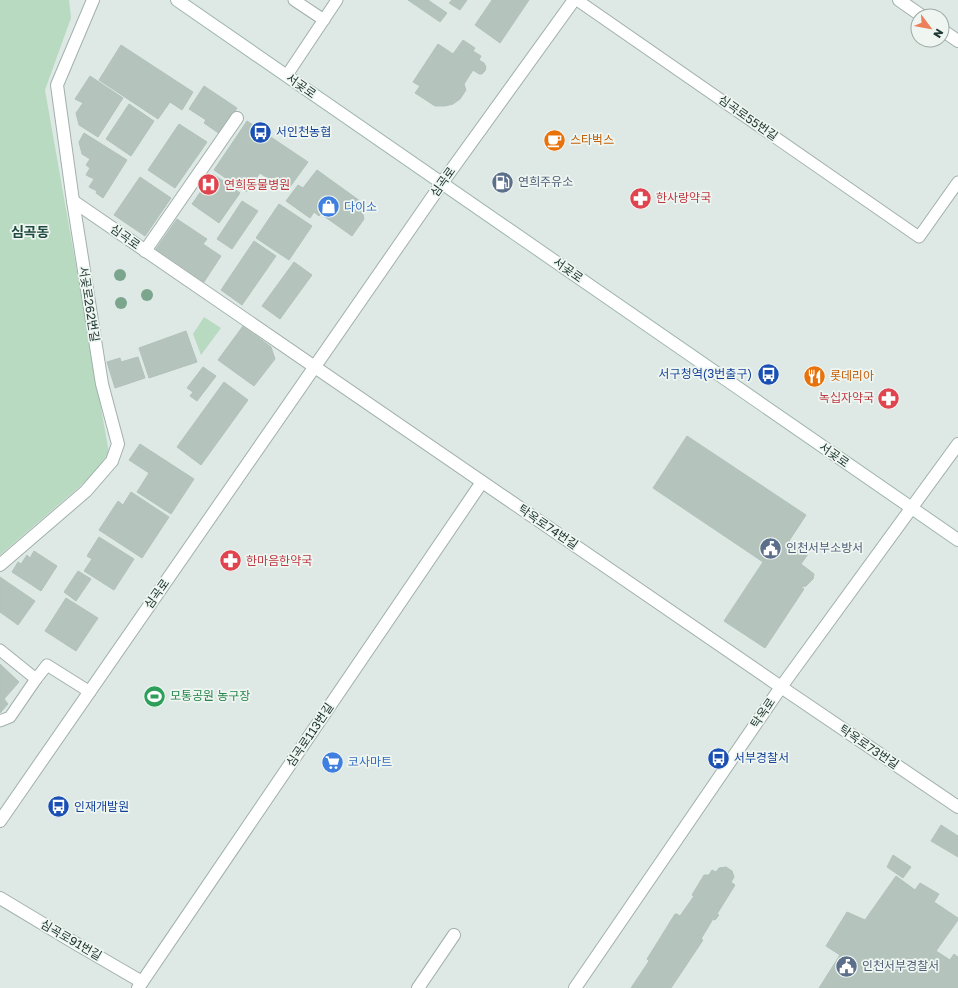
<svg xmlns="http://www.w3.org/2000/svg" width="958" height="988" viewBox="0 0 958 988" font-family="'Golos Text','Noto Sans KR',sans-serif">
  <rect width="100%" height="100%" fill="#dee9e5"/>
  <g fill="#b8dac1">
    <path d="M0 0H69L71 18 45 90 109 453 93 475 0 555Z"/>
    <path d="M204 317 221 328 201 355 193 334Z"/>
  </g>
  <g fill="#b4c4bd" stroke="#b1c2bb">
    <path d="M408 0H428L447 13 440 22Z"/>
    <path d="M452 0H467L460 10 449 3Z"/>
    <path d="M492 0H529L500 43 475 25Z"/>
    <path d="M463 40 475 48 473 51 481 56 479 60 484 63 486 67 485 71 482 74H479L473 70 464 84 466 90 460 99 453 104 445 106H435L415 93 420 86 413 82 438 44 453 54Z"/>
    <path d="M121 45 193 92 182 110 170 102 158 119 99 80Z"/>
    <path d="M90 76 123 98 98 137 79 125 76 113 83 103 75 99Z"/>
    <path d="M204 86 237 108 220 134 204 123 206 120 189 109Z"/>
    <path d="M129 104 154 121 131 156 106 139Z"/>
    <path d="M247 121 308 162 287 191 260 173 246 192 214 170Z"/>
    <path d="M179 124 207 142 175 188 148 170Z"/>
    <path d="M84 133 127 160 103 198 96 193 97 191 89 187 94 179 86 175 90 168 86 165 90 159 82 154 79 142Z"/>
    <path d="M317 170 360 201 364 219 352 236 321 214 319 216 314 212 310 218 286 201 298 185 303 188Z"/>
    <path d="M213 174 240 193 219 223 192 204Z"/>
    <path d="M140 177 171 198 145 236 114 215Z"/>
    <path d="M242 201 258 211 232 249 217 239Z"/>
    <path d="M279 204 312 226 289 260 256 238Z"/>
    <path d="M177 219 207 239 203 244 221 256 204 282 156 249Z"/>
    <path d="M254 241 276 256 242 305 221 290Z"/>
    <path d="M294 262 312 275 280 319 262 306Z"/>
    <path d="M243 326 271 347 275 359 254 386 218 360Z"/>
    <path d="M186 331 197 362 149 378 139 348Z"/>
    <path d="M138 357 145 378 115 388 107 362 120 358 121 362Z"/>
    <path d="M203 367 216 376 197 401 190 396 193 392 187 388Z"/>
    <path d="M224 382 248 400 201 465 177 447Z"/>
    <path d="M687 436 806 515 789 541 808 554 801 564 814 574 813 579 806 586 801 587 804 589 765 648 724 621 763 562 653 488Z"/>
    <path d="M140 444 194 479 171 514 137 492 149 473 129 460Z"/>
    <path d="M131 492 169 517 142 558 99 530 118 501 123 505Z"/>
    <path d="M99 537 134 559 114 590 84 571 92 559 87 556Z"/>
    <path d="M34 551 57 566 41 591 12 572 18 562 21 564 27 555 30 558Z"/>
    <path d="M78 571 91 579 76 601 64 592Z"/>
    <path d="M0 577 35 601 18 625 0 612Z"/>
    <path d="M66 598 98 618 76 651 45 631Z"/>
    <path d="M0 664 19 682 4 699 8 704 0 713Z"/>
    <path d="M941 825 958 836V857L931 841Z"/>
    <path d="M893 855 911 867 903 878 887 867Z"/>
    <path d="M726 867 732 871 734 877 731 882 735 885 717 914 719 915 715 920 713 919 701 939 703 940 671 988H631L649 961 647 959 675 914H677L680 916 694 896 692 895 704 875H709L712 870 716 872 719 868Z"/>
    <path d="M896 876 915 890 920 883 939 894 934 902 958 918V920L936 951 950 960 954 954 958 957V988H819L840 955 826 946 847 912 865 920Z"/>
  </g>
  <g fill="none" stroke-linecap="round" stroke-linejoin="round">
    <defs>
      <g id="service">
        <path d="M294 0 324 20"/>
        <path d="M577 0 919 237 958 182"/>
        <path d="M287 75 337 0"/>
        <path d="M0 650 36 679 47 665 90 692"/>
        <path d="M0 721 10 717 36 679"/>
      </g>
      <g id="minor">
        <path d="M899 0 922 16"/>
        <path d="M942 30 958 41"/>
        <path d="M73 201 781 687 958 807"/>
        <path d="M145 251 237 118"/>
        <path d="M0 565 86 491 112 461 118 444 102 384 73 201 57 85 93 0"/>
        <path d="M0 898 75 943 142 982"/>
        <path d="M138 988 482 482"/>
        <path d="M418 988 454 935"/>
      </g>
      <g id="tertiary">
        <path d="M0 821 442 183 574 0"/>
        <path d="M575 988 781 687 958 444"/>
      </g>
      <path id="secondary" d="M177 0 958 540"/>
    </defs>
    <use href="#service" stroke="#a1b0ac" stroke-width="13"/>
    <use href="#minor" stroke="#a1b0ac" stroke-width="14"/>
    <use href="#tertiary" stroke="#a1b0ac" stroke-width="14"/>
    <use href="#secondary" stroke="#9eb5ad" stroke-width="14"/>
    <use href="#service" stroke="#fff" stroke-width="11"/>
    <use href="#minor" stroke="#fff" stroke-width="12"/>
    <use href="#tertiary" stroke="#fff" stroke-width="12"/>
    <use href="#secondary" stroke="#fff" stroke-width="12"/>
  </g>
  <g fill="#7ca58e">
    <circle cx="120" cy="275" r="6"/>
    <circle cx="147" cy="295" r="6"/>
    <circle cx="121" cy="303" r="6"/>
  </g>
  <defs>
    <symbol id="bus-disc" viewBox="-11 -11 22 22"><circle r="9.5" fill="#1a4fb4" stroke="#eff6f2"/><path d="M-5-6H5V4H4V6H2V4H-2V6H-4V4H-5ZM-3.5-4V0h7V-4ZM-3.5 1.2v1.5H-2V1.2ZM2 1.2v1.5H3.5V1.2Z" fill="#fff"/></symbol>
    <symbol id="cafe-disc" viewBox="-11 -11 22 22"><circle r="9.5" fill="#e8710a" stroke="#eff6f2"/><path d="M-5.5-4.5H6V0H3Q3 3.5 0 3.5H-2.5Q-5.5 3.5-5.5 0ZM3-3.2v2h1.7v-2ZM-6 4.5H4V6H-6Z" fill="#fff"/></symbol>
    <symbol id="fuel-disc" viewBox="-11 -11 22 22"><circle r="9.5" fill="#5c6f8a" stroke="#eff6f2"/><path d="M-5.5-6h7V0h2V4h1.3V-2.5L3-4.5l.8-.8L6-3V5H2.5V1h-1V6h-7ZM-4.2-4.7v3.2H.2V-4.7Z" fill="#fff"/></symbol>
    <symbol id="hospital-disc" viewBox="-11 -11 22 22"><circle r="9.5" fill="#e0444e" stroke="#eff6f2"/><path d="M-5-5h3v3.5h4V-5h3V5h-3V1.5h-4V5h-3Z" fill="#fff"/></symbol>
    <symbol id="pharmacy-disc" viewBox="-11 -11 22 22"><circle r="9.5" fill="#e0444e" stroke="#eff6f2"/><path d="M-2-6h4v4h4v4h-4v4h-4v-4h-4v-4h4Z" fill="#fff"/></symbol>
    <symbol id="shop-disc" viewBox="-11 -11 22 22"><circle r="9.5" fill="#3f7fe0" stroke="#eff6f2"/><path d="M-5-2.5h2.3a2.7 3.5 0 0 1 5.4 0H5L5.5 6h-11ZM-1.5-2.5h3a1.5 2.3 0 0 0-3 0Z" fill="#fff"/></symbol>
    <symbol id="restaurant-disc" viewBox="-11 -11 22 22"><circle r="9.5" fill="#e8710a" stroke="#eff6f2"/><path d="M-5-6h1v4h1v-4h1v4h1v-4h1v5L-1.5 .5V6h-2V.5L-5-1ZM5-6V6H3V1.5H1.5Q1.5-4 5-6Z" fill="#fff"/></symbol>
    <symbol id="civic-disc" viewBox="-11 -11 22 22"><circle r="9.5" fill="#5c6f8a" stroke="#eff6f2"/><path d="M-.6-6.5H3V-4.5H.6V-3L4-1V1h2V6H-6V1h2V-1L-.6-3ZM-1.2 2.5V6h2.4V2.5Z" fill="#fff"/></symbol>
    <symbol id="stadium-disc" viewBox="-11 -11 22 22"><circle r="9.5" fill="#2e9e5b" stroke="#eff6f2"/><path d="M0-5a6.5 5 0 1 0 0 10a6.5 5 0 1 0 0-10ZM-3.5-1.8h7v3.6h-7Z" fill="#fff"/></symbol>
    <symbol id="supermarket-disc" viewBox="-11 -11 22 22"><circle r="9.5" fill="#3f7fe0" stroke="#eff6f2"/><path d="M-6-5.5h2.5l.6 2H6L4.5 2H-2.5L-4.4-4H-6ZM-1.5 3.2a1.3 1.3 0 1 0 .1 0ZM3 3.2a1.3 1.3 0 1 0 .1 0Z" fill="#fff"/></symbol>
  </defs>
  <g fill-rule="evenodd">
    <use href="#bus-disc" x="248" y="120" width="25" height="25"/>
    <use href="#cafe-disc" x="542" y="128" width="25" height="25"/>
    <use href="#fuel-disc" x="490" y="170" width="25" height="25"/>
    <use href="#hospital-disc" x="196" y="172" width="25" height="25"/>
    <use href="#pharmacy-disc" x="628" y="186" width="25" height="25"/>
    <use href="#shop-disc" x="316" y="194" width="25" height="25"/>
    <use href="#bus-disc" x="756" y="362" width="25" height="25"/>
    <use href="#restaurant-disc" x="802" y="364" width="25" height="25"/>
    <use href="#pharmacy-disc" x="876" y="386" width="25" height="25"/>
    <use href="#civic-disc" x="758" y="536" width="25" height="25"/>
    <use href="#pharmacy-disc" x="218" y="548" width="25" height="25"/>
    <use href="#stadium-disc" x="142" y="684" width="25" height="25"/>
    <use href="#bus-disc" x="706" y="746" width="25" height="25"/>
    <use href="#supermarket-disc" x="320" y="750" width="25" height="25"/>
    <use href="#bus-disc" x="46" y="794" width="25" height="25"/>
    <use href="#civic-disc" x="834" y="954" width="25" height="25"/>
  </g>
  <g text-anchor="middle" stroke-width="3.5" stroke-linejoin="round" paint-order="stroke">
    <g font-size="12" fill="#203832" stroke="#eff6f2">
      <text transform="translate(301 86) rotate(35)" y="4">서곶로</text>
      <text transform="translate(748 118) rotate(35)" y="4">심곡로55번길</text>
      <text transform="translate(443 182) rotate(-55)" y="4">심곡로</text>
      <text transform="translate(125 237) rotate(35)" y="4">심곡로</text>
      <text transform="translate(568 270) rotate(35)" y="4">서곶로</text>
      <text transform="translate(89 304) rotate(81)" y="4">서곶로262번길</text>
      <text transform="translate(834 455) rotate(35)" y="4">서곶로</text>
      <text transform="translate(548 527) rotate(34)" y="4">탁옥로74번길</text>
      <text transform="translate(157 594) rotate(-55)" y="4">심곡로</text>
      <text transform="translate(763 713) rotate(-56)" y="4">탁옥로</text>
      <text transform="translate(310 735) rotate(-56)" y="4">심곡로113번길</text>
      <text transform="translate(869 747) rotate(34)" y="4">탁옥로73번길</text>
      <text transform="translate(71 940) rotate(30)" y="4">심곡로91번길</text>
    </g>
    <g font-size="12" fill="#164399" stroke="#eff6f2" text-anchor="start">
      <text x="276" y="136">서인천농협</text>
      <text x="752" y="378" text-anchor="end">서구청역(3번출구)</text>
      <text x="734" y="762">서부경찰서</text>
      <text x="74" y="811">인재개발원</text>
    </g>
    <g font-size="12" fill="#c56008" stroke="#eff6f2" text-anchor="start">
      <text x="570" y="144">스타벅스</text>
      <text x="830" y="380">롯데리아</text>
    </g>
    <g font-size="12" fill="#4e5e75" stroke="#eff6f2" text-anchor="start">
      <text x="518" y="186">연희주유소</text>
      <text x="786" y="552">인천서부소방서</text>
      <text x="862" y="970">인천서부경찰서</text>
    </g>
    <g font-size="12" fill="#be3a42" stroke="#eff6f2" text-anchor="start">
      <text x="224" y="189">연희동물병원</text>
      <text x="656" y="202">한사랑약국</text>
      <text x="874" y="402" text-anchor="end">녹십자약국</text>
      <text x="246" y="565">한마음한약국</text>
    </g>
    <g font-size="12" fill="#366cbe" stroke="#eff6f2" text-anchor="start">
      <text x="344" y="211">다이소</text>
      <text x="348" y="766">코사마트</text>
    </g>
    <g font-size="12" fill="#27864d" stroke="#eff6f2" text-anchor="start">
      <text x="170" y="700">모통공원 농구장</text>
    </g>
    <g font-size="14" font-weight="bold" fill="#1e493f" stroke="#eff6f2">
      <text x="30" y="237">심곡동</text>
    </g>
  </g>
  <g transform="translate(930 28) rotate(122)"><circle r="19" fill="#eff6f2" stroke="#9caaa5"/>
  <path d="M0-3L7 15L0 10L-7 15Z" fill="#ec7f59"/>
  <text y="-6" font-size="11" font-weight="bold" text-anchor="middle" fill="#203832">N</text>
  </g>
</svg>
